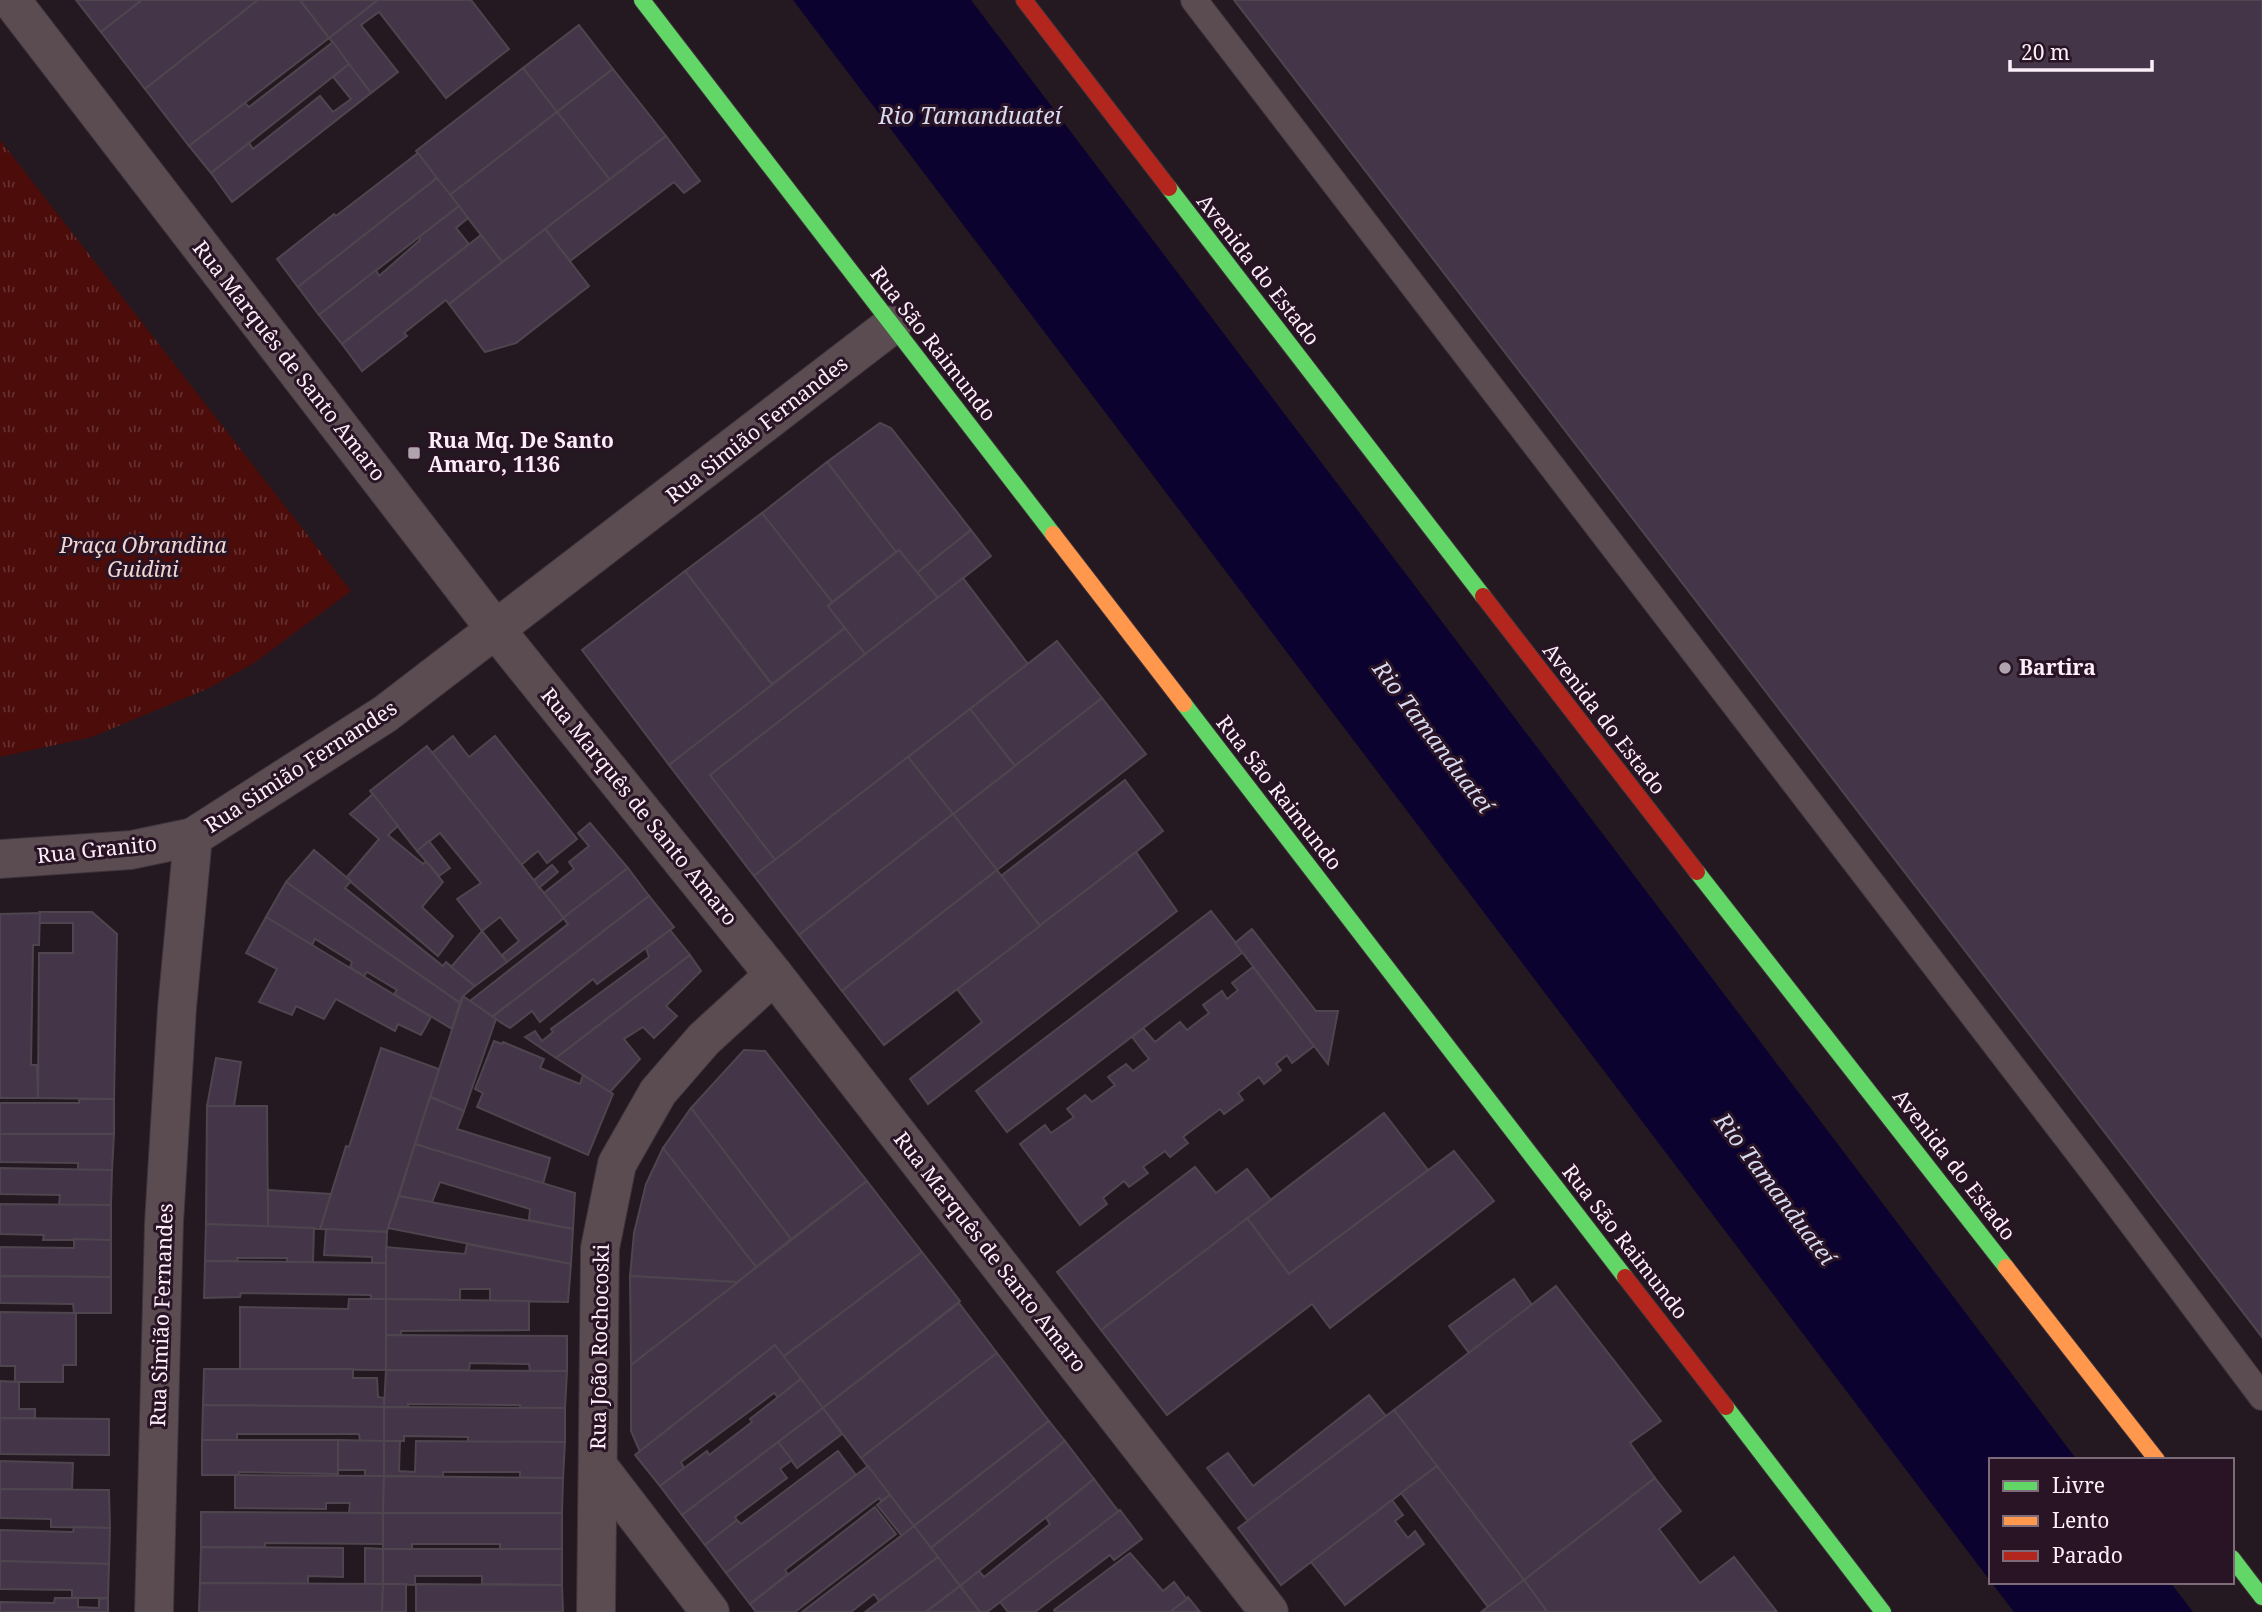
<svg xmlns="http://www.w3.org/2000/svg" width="2262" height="1612" viewBox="0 0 2262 1612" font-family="'Noto Serif',serif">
  <defs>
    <pattern id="park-tufts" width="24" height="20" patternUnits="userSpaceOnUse" patternTransform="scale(1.75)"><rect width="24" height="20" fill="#4b0c0a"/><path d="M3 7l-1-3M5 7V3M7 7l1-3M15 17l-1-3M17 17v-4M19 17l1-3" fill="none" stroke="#66302e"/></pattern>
  </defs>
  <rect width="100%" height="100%" fill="#241821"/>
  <path fill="url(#park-tufts)" d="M0 140 351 591 254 663 209 688 92 737 0 757Z"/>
  <g fill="#0b0230">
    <path d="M793 0H971L2077 1460H1991V1582Z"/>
    <path d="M1991 1582H2170L2193 1612H2014Z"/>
  </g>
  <g fill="#443648" stroke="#4e454e" stroke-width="2">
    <path d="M76 0H142L101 32Z"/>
    <path d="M142 0H258L145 89 101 32Z"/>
    <path d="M258 0H300L329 38 189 146 145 89Z"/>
    <path d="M300 0H378L329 38Z"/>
    <path d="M378 0H471L509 49 446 98 379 12 361 25 398 72 371 93 329 38Z"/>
    <path d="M1234 0H2262V1337Z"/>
    <path d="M579 25 613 69 557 112 523 68Z"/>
    <path d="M333 42 349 64 211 173 189 146 245 103 249 107Z"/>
    <path d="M349 64 371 93 232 202 211 173 249 143 253 149 320 96 333 112 351 99 333 77Z"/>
    <path d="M523 68 557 112 450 195 416 151Z"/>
    <path d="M613 69 666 136 610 180 557 112Z"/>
    <path d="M557 112 610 180 502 262 450 195Z"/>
    <path d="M666 136 700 181 684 193 674 182 570 261 545 229Z"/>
    <path d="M418 153 437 178 298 287 277 259 334 214 336 216Z"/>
    <path d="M437 178 459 206 319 315 298 287Z"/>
    <path d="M459 206 468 218 456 228 469 244 342 344 319 315 376 270 379 276 420 240 419 237Z"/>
    <path d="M545 229 589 286 516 343 485 352 449 304Z"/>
    <path d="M481 235 502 262 449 304 446 300 404 333 407 336 362 371 342 344Z"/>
    <path d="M880 423 891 428 971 530 917 573 899 550 896 552 827 462Z"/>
    <path d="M827 462 896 552 832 602 762 513Z"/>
    <path d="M762 513 832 602 828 606 845 628 772 684 685 571Z"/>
    <path d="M971 530 991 556 938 598 917 573Z"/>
    <path d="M899 550 938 598 865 654 828 606Z"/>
    <path d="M685 571 773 686 669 765 582 650Z"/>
    <path d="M963 578 1028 664 775 860 710 775Z"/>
    <path d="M845 628 865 654 710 775 775 860 754 876 669 765Z"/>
    <path d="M1057 641 1102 698 1015 766 970 709Z"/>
    <path d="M1102 698 1146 754 997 870 953 814Z"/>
    <path d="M970 709 1015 766 953 814 908 757Z"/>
    <path d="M453 736 469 757 495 736 577 839 547 863 538 851 521 865 432 753Z"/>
    <path d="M427 746 564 918 507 962 502 955 519 941 500 917 482 931 457 899 481 883 440 833 417 851 370 791Z"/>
    <path d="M908 757 953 814 799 935 754 876Z"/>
    <path d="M1125 780 1163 831 1040 926 1001 876Z"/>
    <path d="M373 794 398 826 388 835 423 864 426 861 443 882 422 907 453 936 438 956 346 878 379 839 350 814Z"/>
    <path d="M953 814 997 870 842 991 799 935Z"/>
    <path d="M590 823 628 868 564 918 544 893 574 869 569 862 589 846 578 833Z"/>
    <path d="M429 841 450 868 439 876 417 851Z"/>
    <path d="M314 850 351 881 345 888 443 966 446 962 475 986 463 996 460 1003 286 882Z"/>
    <path d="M1136 852 1177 911 928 1104 910 1079 982 1022 957 989Z"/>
    <path d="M552 865 558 872 539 888 534 880Z"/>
    <path d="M628 868 649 896 492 1017 470 1001 568 924 563 918Z"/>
    <path d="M997 870 1040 926 884 1045 842 991Z"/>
    <path d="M286 882 460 1003 452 1029 394 994 397 990 367 972 364 976 350 967 352 962 315 939 312 945 266 917Z"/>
    <path d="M649 896 674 927 597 984 593 979 540 1022 532 1011 510 1028 492 1017Z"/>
    <path d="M1211 911 1243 952 1007 1132 976 1091Z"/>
    <path d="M39 912H92L117 934 114 1099 38 1098 39 953H73V923H39Z"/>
    <path d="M40 913 39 945H33L31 1065H37L38 1098H0V914Z"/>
    <path d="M266 917 431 1017 421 1035 398 1024 395 1031 336 999 324 1019 296 1006 292 1015 259 1002 277 969 246 953Z"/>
    <path d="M1252 929 1316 1011H1338L1328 1064 1235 943Z"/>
    <path d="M670 930 690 955 556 1058 525 1037 535 1031 542 1041 553 1032 551 1029 649 957 646 948Z"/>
    <path d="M482 931 507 962 475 986 451 967Z"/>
    <path d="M690 955 701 971 666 1006 677 1016 654 1038 643 1027 624 1039 640 1059 610 1092 556 1058Z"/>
    <path d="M1253 967 1314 1046 1292 1063 1287 1055 1276 1064 1281 1070 1264 1084 1259 1077 1238 1093 1243 1100 1224 1114 1220 1109 1183 1137 1188 1143 1170 1157 1165 1151 1143 1167 1148 1173 1129 1187 1124 1181 1103 1198 1107 1204 1080 1225 1020 1144 1045 1125 1051 1133 1074 1117 1067 1109 1085 1095 1092 1102 1115 1085 1108 1077 1126 1064 1133 1071 1149 1059 1132 1037 1143 1028 1155 1042 1180 1022 1187 1030 1209 1013 1203 1005 1222 991 1227 999 1238 990 1232 983Z"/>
    <path d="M463 996 496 1019 464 1111 430 1097Z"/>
    <path d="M494 1041 502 1044 503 1042 544 1059 540 1068 580 1084 583 1075 613 1094 588 1155 477 1107 483 1093 475 1089Z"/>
    <path d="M381 1048 439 1069 388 1228 387 1232 320 1229 346 1146 349 1147Z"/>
    <path d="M744 1050 765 1051 867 1181 791 1239 691 1108Z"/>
    <path d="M216 1058 241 1062 234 1106H207Z"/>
    <path d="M430 1097 464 1111 457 1129 550 1158 543 1184 415 1144Z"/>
    <path d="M79 1099H114V1134H0V1103H79Z"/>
    <path d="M207 1106H267L268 1227 206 1224Z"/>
    <path d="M691 1108 791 1239 756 1267 663 1148Z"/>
    <path d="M1384 1113 1428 1170 1289 1274 1247 1218Z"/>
    <path d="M0 1134H114L112 1170H78V1163L0 1162Z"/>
    <path d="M415 1144 575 1193 573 1229 529 1220 530 1209 440 1182 432 1202 399 1196Z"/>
    <path d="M663 1148 756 1267 738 1282 630 1276 634 1233 646 1184Z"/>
    <path d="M1454 1151 1494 1201 1330 1328 1312 1304 1167 1415 1101 1330 1247 1218 1289 1274Z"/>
    <path d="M1195 1167 1216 1193 1247 1169 1271 1200 1101 1330 1057 1272Z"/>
    <path d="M0 1168 112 1170 111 1205H59L60 1195 0 1194Z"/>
    <path d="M867 1181 922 1252 783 1357 775 1345 640 1452 631 1431V1365Z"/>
    <path d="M268 1190 331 1194 320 1229 268 1227Z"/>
    <path d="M399 1196 573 1229 571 1264 388 1228Z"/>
    <path d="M0 1204 111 1205V1240H43L44 1235 0 1234Z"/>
    <path d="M206 1224 314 1228 313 1262H287V1258H237L238 1261H205Z"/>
    <path d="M326 1229 387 1232 386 1263H372V1257L324 1255Z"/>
    <path d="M74 1239 111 1240V1277L0 1276V1247L74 1248Z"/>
    <path d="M467 1244 571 1264 568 1302 490 1301V1289H460V1300L386 1299V1247L465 1254Z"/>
    <path d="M922 1252 960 1301 823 1408 783 1357Z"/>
    <path d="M205 1261 386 1263V1299L371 1300V1295L241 1293 240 1297 204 1298Z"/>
    <path d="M0 1276 111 1277V1313H74L73 1304 0 1303Z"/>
    <path d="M630 1276 738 1282 631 1365Z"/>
    <path d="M1514 1279 1532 1305 1469 1353 1449 1326Z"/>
    <path d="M1556 1286 1661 1421 1630 1443 1655 1478 1524 1580 1394 1410Z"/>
    <path d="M349 1299H386V1370L240 1369V1307L348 1309Z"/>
    <path d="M386 1299 529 1301V1330L401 1331V1335H386Z"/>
    <path d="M959 1303 997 1353 861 1458 823 1408Z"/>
    <path d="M0 1312 76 1313V1365H63V1382H15V1366H0Z"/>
    <path d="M386 1335 567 1336V1371H530L529 1364 470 1363 469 1370H386Z"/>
    <path d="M775 1345 801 1379 778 1397 774 1393 681 1462 684 1468 660 1486 635 1455Z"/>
    <path d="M997 1353 1049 1421 914 1526 861 1458Z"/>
    <path d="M204 1369H353V1378H377L378 1397 384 1398V1407L203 1405Z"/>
    <path d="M386 1370 567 1371 565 1408H520V1405L408 1404V1407H384Z"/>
    <path d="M801 1379 823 1408 682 1515 660 1486 707 1451 709 1455 752 1422 750 1419Z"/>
    <path d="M0 1381 19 1382V1409H35V1418H0Z"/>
    <path d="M1369 1395 1386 1416 1248 1521 1207 1468 1228 1453 1253 1486Z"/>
    <path d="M203 1405 384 1407V1441H360L359 1434H237V1441L202 1440Z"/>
    <path d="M384 1407 565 1408V1442H468V1437L404 1436V1441H384Z"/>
    <path d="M823 1408 842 1434 797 1468 778 1442Z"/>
    <path d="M1394 1410 1437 1466 1281 1585 1238 1528Z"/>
    <path d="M0 1418 109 1419V1455L0 1454Z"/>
    <path d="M1049 1421 1065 1441 931 1548 914 1526Z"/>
    <path d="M202 1440H338V1474L239 1472 238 1475H202Z"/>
    <path d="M338 1440 384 1441V1476H365V1470H338Z"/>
    <path d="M384 1441H400L399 1471 415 1472 416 1441 565 1442 563 1478H520V1472H443V1477L384 1476Z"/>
    <path d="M1065 1441 1094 1479 960 1586 931 1548Z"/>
    <path d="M778 1442 792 1460 780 1469 787 1478 735 1517 737 1520 705 1545 682 1515Z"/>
    <path d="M838 1451 856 1475 726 1573 705 1545 737 1520 741 1524Z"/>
    <path d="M0 1461 73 1463 72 1489H0Z"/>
    <path d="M868 1466 890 1495 881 1501 879 1498 785 1570 788 1574 750 1604 726 1573Z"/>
    <path d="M1437 1466 1524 1580 1488 1607 1401 1493Z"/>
    <path d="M235 1475 384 1476 383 1513H349L350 1503H326V1509L235 1508Z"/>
    <path d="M384 1476 563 1478 562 1513H383Z"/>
    <path d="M1655 1478 1681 1511 1659 1529 1700 1583 1734 1557 1777 1612H1547L1524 1580Z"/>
    <path d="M1094 1479 1119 1512 987 1612H980L960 1586 979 1571 984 1577 1050 1524 1046 1518Z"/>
    <path d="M0 1489 109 1490 110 1528 51 1527V1519L0 1518Z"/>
    <path d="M890 1495 914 1526 902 1536 877 1505Z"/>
    <path d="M1392 1500 1403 1515 1395 1521 1408 1538 1415 1531 1424 1544 1345 1605 1311 1562Z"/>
    <path d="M875 1507 896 1534 795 1612H756L750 1604Z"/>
    <path d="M1120 1510 1142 1539 1114 1560 1110 1555 1035 1612H1008L1000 1602Z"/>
    <path d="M201 1512 383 1513V1544L265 1543V1547H201Z"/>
    <path d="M383 1513H562V1549H500V1544H412V1549H383Z"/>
    <path d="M914 1526 938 1557 879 1601 874 1594 851 1612H802Z"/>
    <path d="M74 1527 110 1528 109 1564 0 1561V1530L73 1532Z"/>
    <path d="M201 1547 343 1548V1577L308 1576V1584L200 1583Z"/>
    <path d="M365 1548 383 1549V1584H365Z"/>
    <path d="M383 1549H562V1585L482 1584V1576H415V1585L383 1584Z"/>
    <path d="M1130 1553 1163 1591 1174 1582 1187 1599 1170 1612H1055L1054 1610Z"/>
    <path d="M938 1557 960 1586 926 1612H865Z"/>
    <path d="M0 1561 109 1564 108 1598H72V1590L0 1589Z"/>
    <path d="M1524 1580 1546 1610 1544 1612H1481Z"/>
    <path d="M200 1583 383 1584 382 1612H199Z"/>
    <path d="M383 1584H406V1612H382Z"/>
    <path d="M416 1584 562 1585 563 1612H416Z"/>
    <path d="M960 1586 980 1612H926Z"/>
    <path d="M1188 1597 1200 1612H1170L1187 1599Z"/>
    <path d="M55 1598H78V1607L99 1608V1599L108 1598V1612H0V1602L54 1603Z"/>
  </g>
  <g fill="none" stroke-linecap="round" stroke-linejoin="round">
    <defs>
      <path id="lane" d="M1194 0 2094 1173 2262 1397"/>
      <g id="street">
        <path d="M11 0 496 630 774 975 1269 1612"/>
        <path d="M0 859 131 850 193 837"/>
        <path d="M598 1466 710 1612"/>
        <path d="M154 1612 164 1223 177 1008 193 837 385 714 892 325"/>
        <path d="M596 1612 600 1248 617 1164 658 1092 704 1039 774 975"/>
      </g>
      <g id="fast">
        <path d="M642 0 1053 534"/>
        <path d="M1169 188 1483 596"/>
        <path d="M1184 704 1625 1277"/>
        <path d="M1697 872 2006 1267"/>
        <path d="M1726 1407 1883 1612"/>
        <path d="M2232 1558 2262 1597"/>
      </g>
      <g id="slow">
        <path d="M1053 534 1184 704"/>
        <path d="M2006 1267 2157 1460"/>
      </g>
      <g id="jam">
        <path d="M1024 0 1169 188"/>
        <path d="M1483 596 1697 872"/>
        <path d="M1625 1277 1726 1407"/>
      </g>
    </defs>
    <use href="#lane" stroke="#3d333a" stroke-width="28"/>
    <use href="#street" stroke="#3d333a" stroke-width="40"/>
    <use href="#fast" stroke="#3d333a" stroke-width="18"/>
    <use href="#slow" stroke="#3d333a" stroke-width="18"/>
    <use href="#jam" stroke="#3d333a" stroke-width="18"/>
    <use href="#lane" stroke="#5a4c51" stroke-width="26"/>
    <use href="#street" stroke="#5a4c51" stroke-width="38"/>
    <use href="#fast" stroke="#63d668" stroke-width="16"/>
    <use href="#slow" stroke="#ff974d" stroke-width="16"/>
    <use href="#jam" stroke="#b3261e" stroke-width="16"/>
  </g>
  <g fill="#b1a3ad" stroke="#281424" stroke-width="2.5">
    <rect x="407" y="446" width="14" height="14" rx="3.5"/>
    <circle cx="2005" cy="668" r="7"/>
  </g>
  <g text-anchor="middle" stroke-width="6" stroke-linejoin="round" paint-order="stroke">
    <g font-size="21" fill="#fdeef9" stroke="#281424">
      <text transform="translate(1258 270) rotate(52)" y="7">Avenida do Estado</text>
      <text transform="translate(933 344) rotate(52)" y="7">Rua São Raimundo</text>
      <text transform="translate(289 361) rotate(52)" y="7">Rua Marquês de Santo Amaro</text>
      <text transform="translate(757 430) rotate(-38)" y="7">Rua Simião Fernandes</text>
      <text transform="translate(1604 719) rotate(52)" y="7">Avenida do Estado</text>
      <text transform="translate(301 767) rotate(-33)" y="7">Rua Simião Fernandes</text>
      <text transform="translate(1279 793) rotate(52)" y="7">Rua São Raimundo</text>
      <text transform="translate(639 807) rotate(51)" y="7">Rua Marquês de Santo Amaro</text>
      <text transform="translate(97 850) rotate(-6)" y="7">Rua Granito</text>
      <text transform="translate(1954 1165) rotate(52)" y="7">Avenida do Estado</text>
      <text transform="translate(1625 1242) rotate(52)" y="7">Rua São Raimundo</text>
      <text transform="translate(990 1252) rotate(52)" y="7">Rua Marquês de Santo Amaro</text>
      <text transform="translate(162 1315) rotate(-88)" y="7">Rua Simião Fernandes</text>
      <text transform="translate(600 1347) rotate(-89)" y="7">Rua João Rochocoski</text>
    </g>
    <g font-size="21" font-weight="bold" fill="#fdeef9" stroke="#281424" text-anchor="start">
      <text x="428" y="448">Rua Mq. De Santo<tspan x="428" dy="24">Amaro, 1136</tspan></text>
      <text x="2019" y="675">Bartira</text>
    </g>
    <g font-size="21" font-style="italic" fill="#f1d6d1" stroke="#281424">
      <text x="143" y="553">Praça Obrandina<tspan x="143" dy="24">Guidini</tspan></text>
    </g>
    <g font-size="23" font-style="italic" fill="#d7daf0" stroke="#281424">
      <text x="970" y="124">Rio Tamanduateí</text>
      <text transform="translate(1433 737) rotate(53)" y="8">Rio Tamanduateí</text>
      <text transform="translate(1775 1189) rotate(53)" y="8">Rio Tamanduateí</text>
    </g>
  </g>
  <rect x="1989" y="1458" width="245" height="126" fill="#281424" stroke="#7d6b79" stroke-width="2"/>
  <rect x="2003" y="1481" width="35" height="10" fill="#63d668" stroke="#7d6b79" stroke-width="2"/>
  <text x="2052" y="1493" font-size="21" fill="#fdeef9">Livre</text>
  <rect x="2003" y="1516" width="35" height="10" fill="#ff974d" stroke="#7d6b79" stroke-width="2"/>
  <text x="2052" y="1528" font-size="21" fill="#fdeef9">Lento</text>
  <rect x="2003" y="1551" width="35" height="10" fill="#b3261e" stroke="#7d6b79" stroke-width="2"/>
  <text x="2052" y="1563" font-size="21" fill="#fdeef9">Parado</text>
  <path d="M2010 60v10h142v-10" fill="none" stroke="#fdeef9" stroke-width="3.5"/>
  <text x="2021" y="60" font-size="21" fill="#fdeef9" stroke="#281424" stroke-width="5" paint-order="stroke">20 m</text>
</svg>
